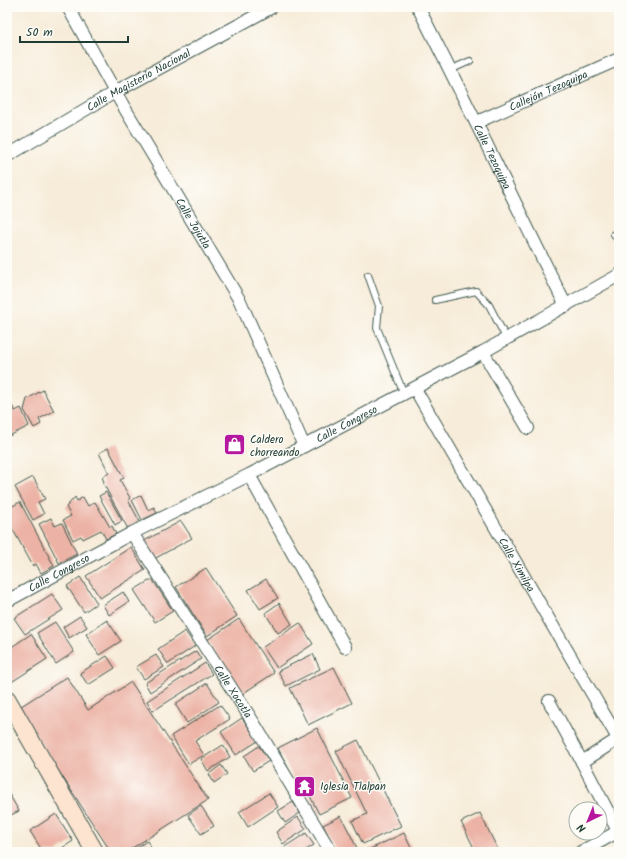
<svg xmlns="http://www.w3.org/2000/svg" width="626" height="859" viewBox="0 0 626 859" font-family="Kalam,sans-serif">
  <rect width="100%" height="100%" fill="#fdfcf7"/>
  <filter id="ink" filterUnits="userSpaceOnUse"><feTurbulence type="fractalNoise" baseFrequency=".025" numOctaves="2"/><feDisplacementMap in="SourceGraphic" scale="8" xChannelSelector="R" yChannelSelector="G"/><feConvolveMatrix kernelMatrix="1 2 1 2 8 2 1 2 1" color-interpolation-filters="sRGB"/></filter>
  <filter id="wash" filterUnits="userSpaceOnUse"><feTurbulence type="fractalNoise" baseFrequency=".012" numOctaves="4" result="noise"/><feDisplacementMap in="SourceGraphic" scale="16" xChannelSelector="R" yChannelSelector="G"/><feGaussianBlur stdDeviation="0.9" result="paint"/><feColorMatrix in="noise" values="0 0 0 0 0 0 0 0 0 0 0 0 0 0 0 0 0 1.4 0 .05"/><feComposite in="paint" operator="in"/></filter>
  <g filter="url(#wash)">
    <rect width="100%" height="100%" fill="#f7ecd9"/>
    <g id="blocks">
      <g fill="#ecb2a5">
        <path d="M7 7H17L7 12Z"/>
        <path d="M43 390 54 411 39 419 41 424 34 428 24 410 27 399Z"/>
        <path d="M13 407 15 411 21 408 29 426 7 437V409Z"/>
        <path d="M108 448 124 478 120 480 130 498 128 500 140 522 128 529 103 483 104 482 102 477 109 473 99 453Z"/>
        <path d="M33 477 45 499 38 502 44 514 33 520 15 487Z"/>
        <path d="M106 492 122 521 115 525 99 496Z"/>
        <path d="M141 495 148 510 154 507 157 513 142 520 132 500Z"/>
        <path d="M75 497 77 501 83 497 88 506 95 502 110 527 112 526 116 534 106 539 101 530 83 539 81 536 73 540 63 520 71 516 66 507Z"/>
        <path d="M20 502 54 566 41 573 36 564 33 566 7 519V509Z"/>
        <path d="M51 518 55 526 62 523 77 554 59 563 39 524Z"/>
        <path d="M181 521 192 538 154 559 144 541Z"/>
        <path d="M131 547 145 570 100 598 86 576Z"/>
        <path d="M206 568 237 616 207 636 176 587Z"/>
        <path d="M80 577 97 603 84 612 67 586Z"/>
        <path d="M152 579 173 611 155 622 134 590Z"/>
        <path d="M266 579 278 598 260 609 248 590Z"/>
        <path d="M123 592 129 602 109 615 103 605Z"/>
        <path d="M52 594 63 610 25 634 14 618Z"/>
        <path d="M279 603 292 624 278 633 265 613Z"/>
        <path d="M80 616 87 627 69 638 63 627Z"/>
        <path d="M239 619 274 673 242 694 207 640Z"/>
        <path d="M107 620 121 641 99 655 86 634Z"/>
        <path d="M55 622 74 652 56 664 37 633Z"/>
        <path d="M300 623 313 644 277 668 263 647Z"/>
        <path d="M185 631 195 646 168 664 158 649Z"/>
        <path d="M31 634 47 659 10 683 7 678V650Z"/>
        <path d="M196 651 201 659 150 692 145 683Z"/>
        <path d="M313 654 320 669 286 686 278 671Z"/>
        <path d="M156 655 164 667 144 679 136 667Z"/>
        <path d="M107 656 115 668 88 685 80 673Z"/>
        <path d="M205 663 212 674 153 711 147 701Z"/>
        <path d="M334 667 352 703 308 725 290 688Z"/>
        <path d="M67 677 88 710 131 682 208 800 126 852H111L18 708Z"/>
        <path d="M207 683 219 702 187 723 175 704Z"/>
        <path d="M220 705 230 719 195 741 204 755 189 764 171 736Z"/>
        <path d="M242 718 258 741 236 755 221 732Z"/>
        <path d="M317 728 352 798 319 814 305 786 299 789 278 748Z"/>
        <path d="M358 740 401 826 363 844 352 821 367 814 336 751Z"/>
        <path d="M223 745 230 757 208 771 201 759Z"/>
        <path d="M259 746 269 761 253 771 244 756Z"/>
        <path d="M221 765 227 774 214 783 209 774Z"/>
        <path d="M7 791 19 811 7 817Z"/>
        <path d="M269 793 278 807 248 827 239 812Z"/>
        <path d="M293 802 300 813 285 823 278 811Z"/>
        <path d="M201 806 214 826 201 834 188 815Z"/>
        <path d="M480 813 499 852H476L461 822Z"/>
        <path d="M56 814 73 841 56 852H43L30 831Z"/>
        <path d="M341 816 358 850 354 852H337L323 825Z"/>
        <path d="M298 817 306 829 283 844 276 832Z"/>
        <path d="M306 833 314 845 303 852H277Z"/>
        <path d="M404 833 413 852H364Z"/>
        <path d="M147 841 154 852H130Z"/>
      </g>
    </g>
  </g>
  <g filter="url(#ink)">
    <use href="#blocks" fill-opacity="0" stroke="#3f574d" stroke-width="1"/>
    <g fill="none" stroke-linecap="round" stroke-linejoin="round">
      <defs>
        <g id="lane">
          <path d="M450 70 470 61"/>
          <path d="M614 234 619 242"/>
          <path d="M368 275 379 306 377 328 404 394"/>
          <path d="M435 300 476 291 489 305 507 340"/>
        </g>
        <g id="street">
          <path id="s1" d="M68 7 115 92 240 301 304 446"/>
          <path id="s2" d="M418 7C469 106 516 206 566 306"/>
          <path id="s3" d="M477 122 619 59"/>
          <path id="s4" d="M7 156 115 92 272 7"/>
          <path d="M483 352 528 428"/>
          <path id="s5" d="M415 389 619 740"/>
          <path d="M249 475 345 647"/>
          <path id="s6" d="M132 533 255 725 331 852"/>
          <path id="s7" d="M7 601 132 533 249 475 483 352 619 275"/>
          <path d="M549 701 582 762"/>
          <path d="M618 739 582 762 618 831"/>
          <path d="M581 852 619 831"/>
        </g>
        <path id="secondary" d="M7 699 95 852"/>
      </defs>
      <use href="#lane" stroke="#3f574d" stroke-width="8"/>
      <use href="#street" stroke="#3f574d" stroke-width="14"/>
      <use href="#secondary" stroke="#3f574d" stroke-width="19"/>
      <use href="#lane" stroke="#fff" stroke-width="6"/>
      <use href="#street" stroke="#fff" stroke-width="12"/>
      <use href="#secondary" stroke="#fde4d0" stroke-width="17"/>
    </g>
  </g>
  <defs>
    <symbol id="shop-square" viewBox="-11 -11 22 22"><rect x="-9" y="-9" width="18" height="18" rx="4" fill="#b5179e" stroke="#fdfcf7"/><path d="M-5-2.5h2.3a2.7 3.5 0 0 1 5.4 0H5L5.5 6h-11ZM-1.5-2.5h3a1.5 2.3 0 0 0-3 0Z" fill="#fff"/></symbol>
    <symbol id="temple-square" viewBox="-11 -11 22 22"><rect x="-9" y="-9" width="18" height="18" rx="4" fill="#b5179e" stroke="#fdfcf7"/><path d="M0-6L5-2H3V0L6.5 2.5H4V6H1.5V3h-3V6H-4V2.5H-6.5L-3 0V-2H-5Z" fill="#fff"/></symbol>
  </defs>
  <g fill-rule="evenodd">
    <use href="#shop-square" x="222" y="432" width="25" height="25"/>
    <use href="#temple-square" x="292" y="774" width="25" height="25"/>
  </g>
  <g text-anchor="middle" stroke-width="3" stroke-linejoin="round" paint-order="stroke">
    <g font-size="11" fill="#1f3d34" stroke="#fdfcf7">
      <text dy="4" stroke="none"><textPath href="#s4" startOffset="152">Calle Magisterio Nacional</textPath></text>
      <text dy="4" stroke="none"><textPath href="#s3" startOffset="78">Callejón Tezoquipa</textPath></text>
      <text dy="4" stroke="none"><textPath href="#s2" startOffset="167">Calle Tezoquipa</textPath></text>
      <text dy="4" stroke="none"><textPath href="#s1" startOffset="250">Calle Jojutla</textPath></text>
      <text dy="4" stroke="none"><textPath href="#s7" startOffset="383">Calle Congreso</textPath></text>
      <text dy="4" stroke="none"><textPath href="#s5" startOffset="203">Calle Ximilpa</textPath></text>
      <text dy="4" stroke="none"><textPath href="#s7" startOffset="59">Calle Congreso</textPath></text>
      <text dy="4" stroke="none"><textPath href="#s6" startOffset="188">Calle Xocotla</textPath></text>
    </g>
    <g font-size="11" fill="#1f3d34" stroke="#fdfcf7" text-anchor="start">
      <text x="250" y="443">Caldero<tspan x="250" dy="13">chorreando</tspan></text>
      <text x="320" y="790">Iglesia Tlalpan</text>
    </g>
  </g>
  <rect width="626" height="859" fill="none" stroke="#fdfcf7" stroke-width="24"/>
  <g transform="translate(588 821) rotate(223)"><circle r="19" fill="#fdfcf7" stroke="#a4b0a9"/>
  <path d="M0-3L7 15L0 10L-7 15Z" fill="#b5179e"/>
  <text y="-6" font-size="11" font-weight="bold" text-anchor="middle" fill="#1f3d34">N</text>
  </g>
  <path d="M20 36v6h108v-6" fill="none" stroke="#1f3d34" stroke-width="2"/>
  <text x="26" y="36" font-size="12" fill="#1f3d34" stroke="#fdfcf7" stroke-width="3" paint-order="stroke">50 m</text>
</svg>
